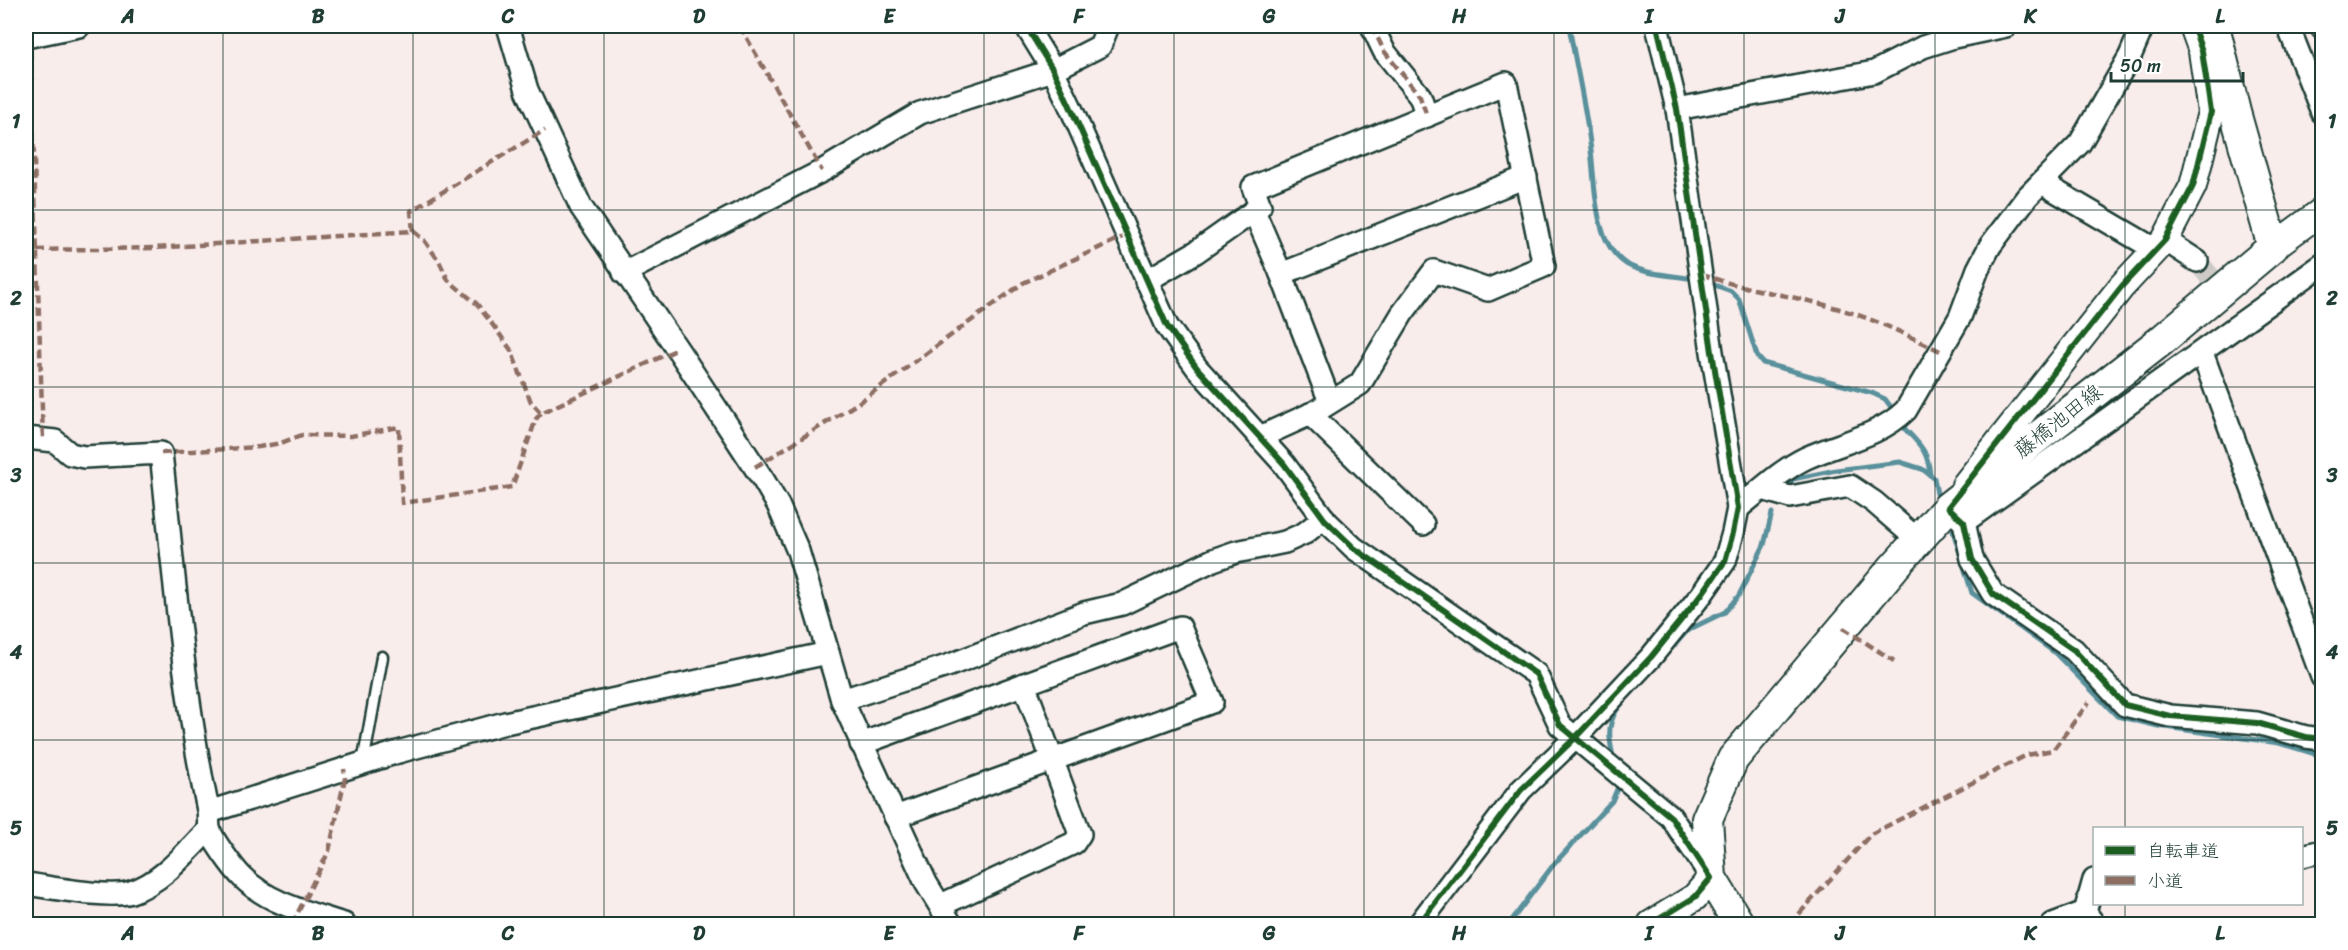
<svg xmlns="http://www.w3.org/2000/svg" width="2348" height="950" viewBox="0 0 2348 950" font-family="Sriracha,'Klee One',sans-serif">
  <rect width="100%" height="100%" fill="#f9edec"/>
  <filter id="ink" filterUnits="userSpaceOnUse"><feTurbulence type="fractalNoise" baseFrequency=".0167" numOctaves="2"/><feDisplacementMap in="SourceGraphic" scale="12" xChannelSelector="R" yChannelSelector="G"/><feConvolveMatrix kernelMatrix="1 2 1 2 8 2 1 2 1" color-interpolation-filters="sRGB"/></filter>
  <g filter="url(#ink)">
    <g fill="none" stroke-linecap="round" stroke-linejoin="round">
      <g stroke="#59909b" stroke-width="5">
        <path d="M1569 26C1576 65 1585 104 1590 143 1596 179 1591 241 1626 264 1643 274 1669 275 1688 278"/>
        <path d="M1709 283 1731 291 1739 299 1757 356 1763 363 1872 393 1885 399 1894 411"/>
        <path d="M1905 429C1921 446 1928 451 1930 475"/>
        <path d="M1788 486 1793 479 1836 470 1900 462 1922 469 1934 478 1937 494"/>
        <path d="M1953 531 1972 593 2054 652 2117 716 2158 726 2279 743 2322 756"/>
        <path d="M1669 651 1688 630 1725 612 1739 595 1764 545 1772 513"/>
        <path d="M1613 756C1608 735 1607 720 1622 703"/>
        <path d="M1509 924 1554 864 1612 801 1618 787"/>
      </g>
      <path stroke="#cdcac7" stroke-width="21" stroke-dasharray="21 10" stroke-linecap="butt" d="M2197 261 2233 305"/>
      <defs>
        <path id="service" d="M363 763 382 657"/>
        <g id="minor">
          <path d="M508 26 527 90 581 207 680 353 764 481 778 505 798 551 842 700 926 883 951 924"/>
          <path d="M1026 26 1053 70 1070 106 1167 326 1197 368 1284 464 1325 520 1354 548 1536 674 1560 725 1671 817 1710 875"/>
          <path d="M1372 26 1384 51 1420 96 1427 116"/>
          <path d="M2288 26 2322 112"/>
          <path d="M2321 26 2322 28"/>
          <path d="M26 37 79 26"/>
          <path d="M1677 109 1874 72 1923 47 1954 37 2006 26"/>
          <path d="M2042 183 2156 250"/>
          <path d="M1254 211 1281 274 1330 402"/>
          <path d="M2165 240 2197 261"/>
          <path d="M624 273 822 171 920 113 1053 70 1100 46 1108 26"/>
          <path d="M1281 274 1526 177"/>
          <path d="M1146 281 1196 252 1254 211 1260 206 1253 187 1506 83 1544 266 1488 290 1434 271 1402 314 1360 384 1315 412 1260 437"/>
          <path d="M2202 353 2322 677"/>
          <path d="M1310 414 1423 524"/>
          <path d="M26 438 55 441 70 454 84 457 161 453C174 572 183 692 208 810 209 816 208 822 209 828 211 838 234 869 242 877 269 904 309 913 344 924"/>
          <path d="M1762 489 1790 497 1850 486 1874 502 1918 540"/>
          <path d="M1948 507 1964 522 1972 559 1993 594 2074 650 2125 705 2170 716 2257 723 2306 737 2322 739"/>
          <path d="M1738 508C1760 491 1781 470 1806 458 1839 443 1880 436 1906 410L1960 317 1978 269 1990 246 2027 197 2080 143 2130 56 2143 26"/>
          <path d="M1964 522 2322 265"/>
          <path d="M842 700 950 665 1084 613 1122 604 1213 560 1236 552 1285 542 1305 533 1324 518"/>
          <path d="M861 744 1180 627 1212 702 895 817"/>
          <path d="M209 812 398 752 505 723 828 653"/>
          <path d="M2302 856 2322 851"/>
          <path d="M26 884C50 887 109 899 131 892 163 882 186 852 209 829"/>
          <path d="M941 905 1074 843 1080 834 1024 684"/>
          <path d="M1419 924 1521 790 1575 738 1651 657 1702 594 1725 561 1733 533 1738 508 1712 352 1677 109 1657 26"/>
          <path d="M2053 924 2085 912"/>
          <path d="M2094 924 2085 912 2094 880"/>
        </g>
        <g id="tertiary">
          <path d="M2273 247 2322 211"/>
          <path d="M1965 485 2122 286 2165 240 2193 186 2211 112 2202 51 2193 26"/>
          <path d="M1651 924 1695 897 1711 878"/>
        </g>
        <path id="secondary" d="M1739 924 1711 878 1707 819 1733 759 1894 567 1948 507 2162 340 2273 247 2235 112 2214 26"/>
      </defs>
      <use href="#service" stroke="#1f3d34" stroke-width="15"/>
      <use href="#minor" stroke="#1f3d34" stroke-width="26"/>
      <use href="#tertiary" stroke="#1f3d34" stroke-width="30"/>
      <use href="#secondary" stroke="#1f3d34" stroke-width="34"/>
      <use href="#service" stroke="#fff" stroke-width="10"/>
      <use href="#minor" stroke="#fff" stroke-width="21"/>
      <use href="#tertiary" stroke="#fff" stroke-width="26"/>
      <use href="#secondary" stroke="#fff" stroke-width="30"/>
      <g stroke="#8d6e63" stroke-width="4.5" stroke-dasharray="9 4.5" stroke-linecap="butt">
        <path d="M740 26 822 171"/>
        <path d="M1372 26 1384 51 1420 96 1427 116"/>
        <path d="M30 37 43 440"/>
        <path d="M413 231 411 211 545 130"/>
        <path d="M36 250 154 248 413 231 424 240 439 261 448 280 477 304 498 332 511 350 531 402 541 413 678 349"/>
        <path d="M1701 274C1741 289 1784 294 1825 305 1865 315 1904 333 1940 351"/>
        <path d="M161 453 259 447 281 443 302 435 351 436 399 427 402 503 512 487 536 419 541 413"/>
        <path d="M755 467 858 403 1023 283 1127 235"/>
        <path d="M1843 628 1894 661"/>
        <path d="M292 924 329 851 345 778 344 769"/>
        <path d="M1790 924 1871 834 2027 755 2053 750 2089 702"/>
      </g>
      <defs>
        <g id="cycleway">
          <path d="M1026 26 1053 70 1070 106 1167 326 1197 368 1284 464 1325 520 1354 548 1536 674 1560 725 1671 817 1711 878 1695 897 1651 924"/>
          <path d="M2193 26 2202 51 2211 112 2193 186 2165 240 2122 286 1948 507 1964 522 1972 559 1993 594 2074 650 2125 705 2170 716 2257 723 2306 737 2322 739"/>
          <path d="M1419 924 1521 790 1575 738 1651 657 1702 594 1725 561 1733 533 1738 508 1712 352 1677 109 1657 26"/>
        </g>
      </defs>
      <use href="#cycleway" stroke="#fff" stroke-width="10"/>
      <use href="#cycleway" stroke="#1b5e20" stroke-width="6"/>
    </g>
  </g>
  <path fill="none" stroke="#1f3d34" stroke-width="1.5" stroke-opacity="0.55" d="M223 26V924M413 26V924M604 26V924M794 26V924M984 26V924M1174 26V924M1364 26V924M1554 26V924M1744 26V924M1935 26V924M2125 26V828M26 210H2322M26 387H2322M26 563H2322M26 740H2322M2125 904V924"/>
  <g text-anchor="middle" stroke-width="6" stroke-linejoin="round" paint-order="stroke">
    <g font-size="21" fill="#1f3d34" stroke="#fff">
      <text transform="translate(2058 421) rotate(-38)" y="7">藤橋池田線</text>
    </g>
  </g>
  <rect width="2348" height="950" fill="none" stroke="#fff" stroke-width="66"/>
  <rect x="2093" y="827" width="210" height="78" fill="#ffffff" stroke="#a5b1ae" stroke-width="1.5"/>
  <rect x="2105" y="846" width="30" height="9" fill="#1b5e20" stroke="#a5b1ae" stroke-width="1.5"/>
  <text x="2147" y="857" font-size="18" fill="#1f3d34">自転車道</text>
  <rect x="2105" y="876" width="30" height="9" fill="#8d6e63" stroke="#a5b1ae" stroke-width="1.5"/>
  <text x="2147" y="887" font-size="18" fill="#1f3d34">小道</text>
  <path d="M2111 72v9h132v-9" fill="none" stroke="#1f3d34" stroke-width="3"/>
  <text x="2120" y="72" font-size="18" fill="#1f3d34" stroke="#ffffff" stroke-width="4.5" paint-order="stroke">50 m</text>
  <rect x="33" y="33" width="2282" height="884" fill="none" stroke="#1f3d34" stroke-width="2"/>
  <g font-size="20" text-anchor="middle" font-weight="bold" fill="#1f3d34">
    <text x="128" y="23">A</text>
    <text x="318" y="23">B</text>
    <text x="508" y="23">C</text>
    <text x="699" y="23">D</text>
    <text x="889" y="23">E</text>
    <text x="1079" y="23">F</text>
    <text x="1269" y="23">G</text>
    <text x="1459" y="23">H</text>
    <text x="1649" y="23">I</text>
    <text x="1840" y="23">J</text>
    <text x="2030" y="23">K</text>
    <text x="2220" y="23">L</text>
    <text x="16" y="128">1</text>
    <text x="2332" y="128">1</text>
    <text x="16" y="305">2</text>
    <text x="2332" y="305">2</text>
    <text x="16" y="482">3</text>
    <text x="2332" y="482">3</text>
    <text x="16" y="659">4</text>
    <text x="2332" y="659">4</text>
    <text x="16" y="835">5</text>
    <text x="2332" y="835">5</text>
    <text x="128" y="940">A</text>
    <text x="318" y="940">B</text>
    <text x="508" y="940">C</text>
    <text x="699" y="940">D</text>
    <text x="889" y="940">E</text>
    <text x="1079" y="940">F</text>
    <text x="1269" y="940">G</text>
    <text x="1459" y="940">H</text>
    <text x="1649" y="940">I</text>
    <text x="1840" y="940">J</text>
    <text x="2030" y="940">K</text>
    <text x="2220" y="940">L</text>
  </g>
</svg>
